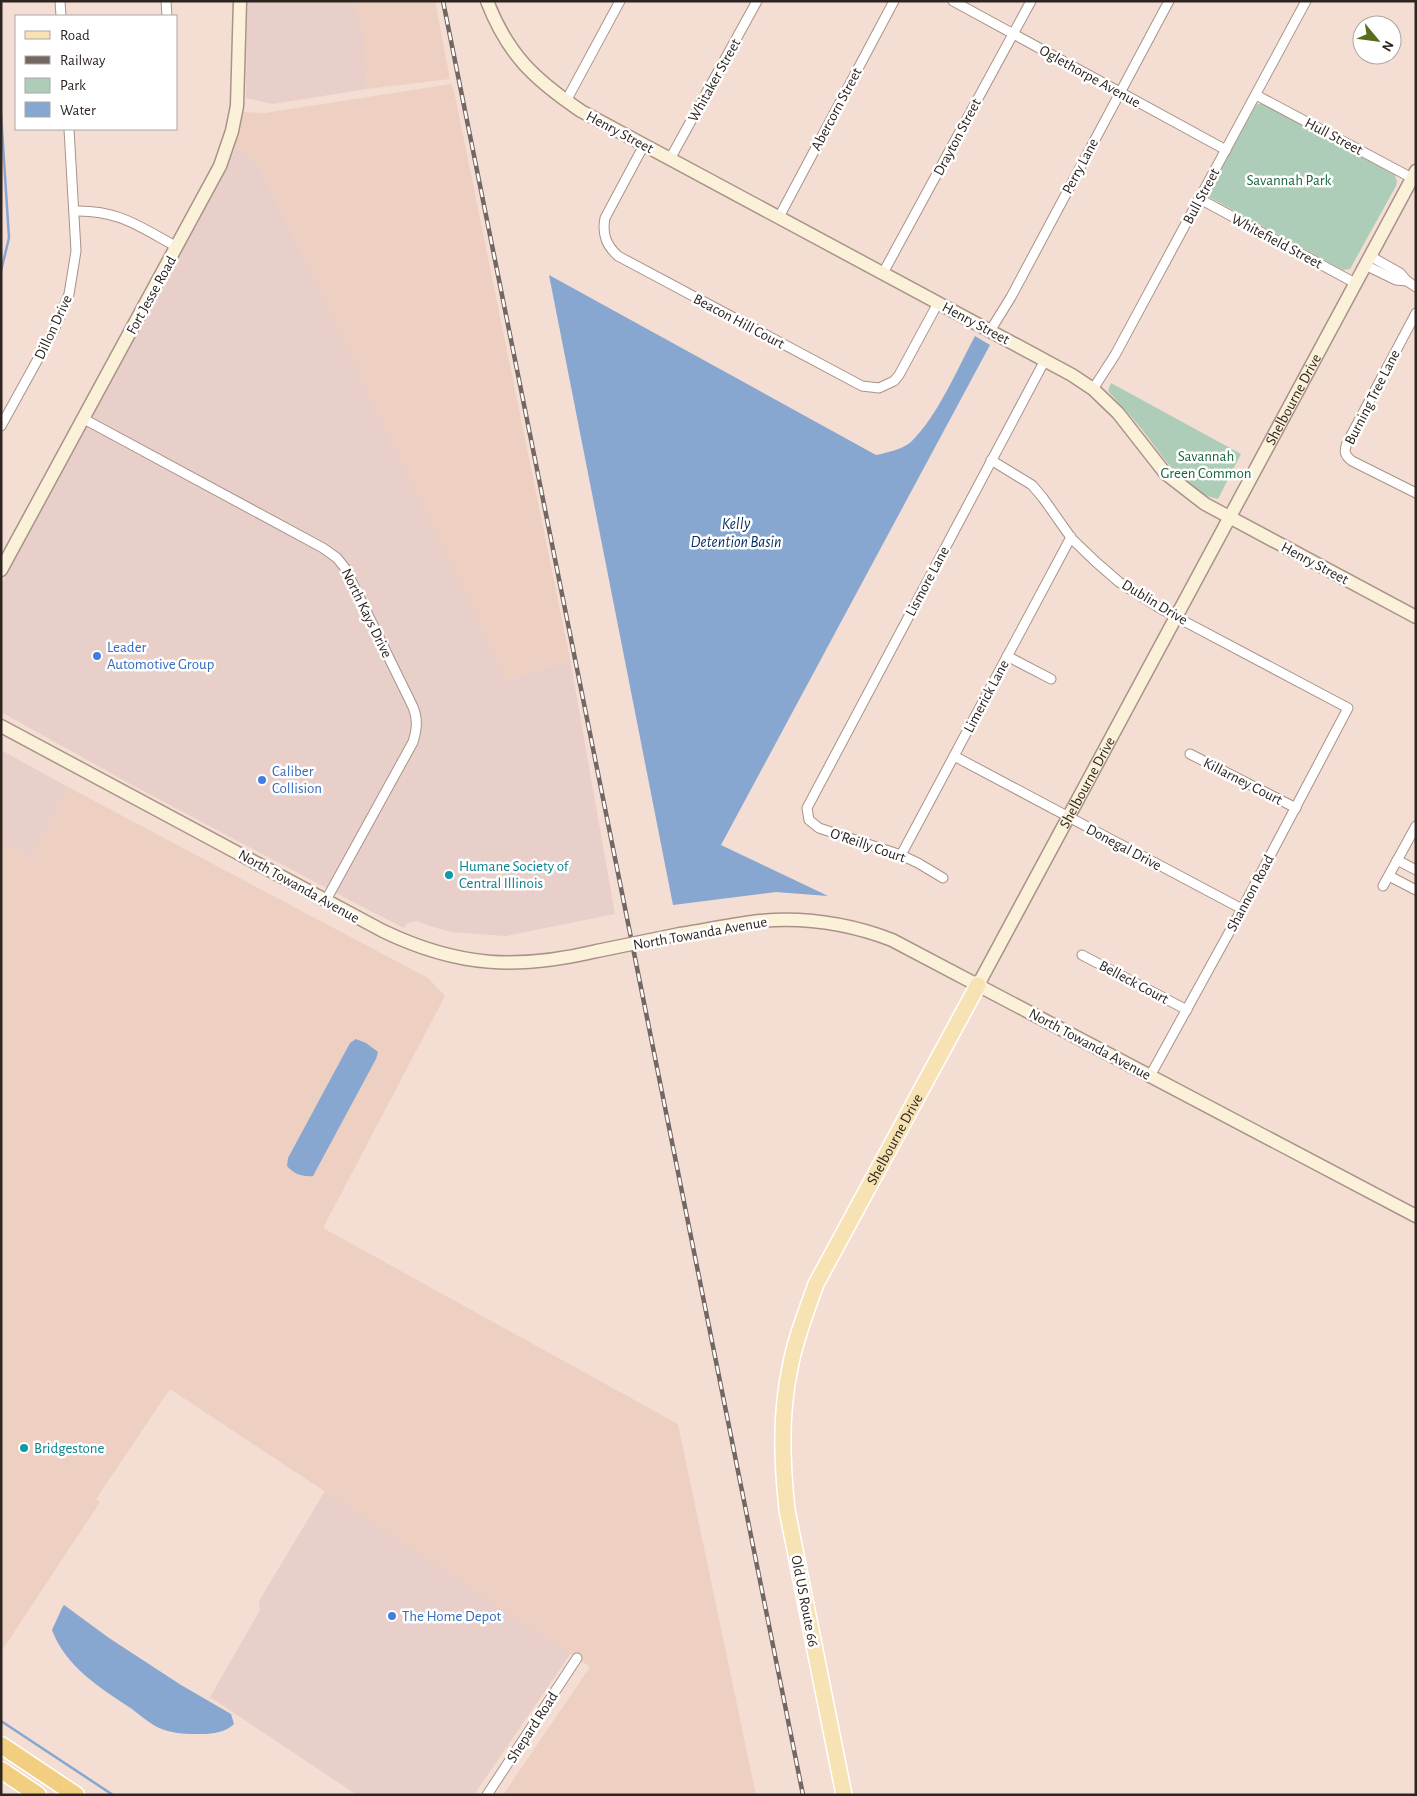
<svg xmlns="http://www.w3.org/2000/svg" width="1417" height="1796" viewBox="0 0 1417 1796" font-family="'Alegreya Sans',sans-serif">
  <rect width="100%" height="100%" fill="#f4ddd2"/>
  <g fill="#e8cfc9">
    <path d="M247 1H353L364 31 367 89 279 103 272 104 246 98Z"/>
    <path d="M234 148 242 149 259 166 507 679 570 659 615 914 506 936 452 932 429 926 417 921 408 923 404 928 349 900 134 786 1 712V585L224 172Z"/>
    <path d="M1 750 68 787 32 858 1 842Z"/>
    <path d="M325 1491 571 1653 474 1795H357L210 1697 260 1610 259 1601Z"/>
  </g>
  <g fill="#eed0c2">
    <path d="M353 1H435L450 79 367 89 364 31Z"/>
    <path d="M451 84 454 91 570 659 506 679 259 166 242 149 234 148 243 112 265 113Z"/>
    <path d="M68 787 428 978 445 996 323 1228 678 1424 756 1795H503L590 1667 170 1389 96 1499 100 1502 1 1652V842L32 858Z"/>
  </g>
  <g fill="#adcdb8">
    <path d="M1258 104H1263L1395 175 1397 182 1396 186 1350 269 1343 270 1209 197 1208 192 1256 105Z"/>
    <path d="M1111 383 1241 454 1218 499C1182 492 1161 452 1139 426 1129 414 1118 402 1108 391Z"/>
  </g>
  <g fill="#87a6d0">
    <path d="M549 275 876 455C886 453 903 449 911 442 937 417 958 368 975 336L990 345 721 845 828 896 776 892 673 905Z"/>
    <path d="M356 1039 366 1043 378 1052 376 1059 313 1176C302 1177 294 1174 287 1166L288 1158 350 1043Z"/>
    <path d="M64 1605 109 1638 181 1685 231 1714 234 1724C226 1732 213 1734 202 1734 187 1734 171 1734 157 1727 148 1722 140 1715 132 1709 100 1688 66 1667 52 1630L62 1608Z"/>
  </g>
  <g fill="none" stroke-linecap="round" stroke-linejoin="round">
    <g stroke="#87a6d0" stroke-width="2.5">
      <path d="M1 114 9 238 1 271"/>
      <path d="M1 1721 113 1795"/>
    </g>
    <defs>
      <g id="street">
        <path d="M60 1 61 16"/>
        <path d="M166 1 167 16"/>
        <path d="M953 1 1226 150"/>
        <path d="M1256 95 1412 178"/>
        <path d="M566 101 620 1"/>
        <path d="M644 145 605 218C602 234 606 245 618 256L862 386 879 388 894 381 899 375 938 303"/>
        <path d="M670 159 757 1"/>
        <path d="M1200 199 1355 283"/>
        <path d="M75 211C119 210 140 227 177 247"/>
        <path d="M779 217 894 1"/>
        <path d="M1370 256 1400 273 1407 281 1416 287"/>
        <path d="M1365 265 1396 280 1407 281"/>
        <path d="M883 273 1031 1"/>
        <path d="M1416 313 1347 443C1344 451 1344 455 1352 461L1416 493"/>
        <path d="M990 331 1011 297 1169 1"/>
        <path d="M1093 389 1115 355 1306 1"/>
        <path d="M84 419 323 548 337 558 345 568 413 707C418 719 417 729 413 742L326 900"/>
        <path d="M1 426 55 328 69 294 76 251 69 129"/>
        <path d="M991 460 1032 485 1043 498 1072 539 1096 562 1119 582 1163 610 1348 708 1242 909 1150 1076"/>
        <path d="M1007 656 1051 679"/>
        <path d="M1190 754 1296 808"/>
        <path d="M954 756 1242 909"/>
        <path d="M901 855 1071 537"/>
        <path d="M1397 860 1416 870"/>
        <path d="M1389 876 1416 890"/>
        <path d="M943 878 918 863 901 855 819 828 809 820 807 808 1045 360"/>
        <path d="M1383 886 1416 826"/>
        <path d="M1082 955 1187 1010"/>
        <path d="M487 1795 577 1658"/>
      </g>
      <g id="secondary">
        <path d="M487 1C508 55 534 79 581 111L1072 375 1093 389 1118 413 1165 473 1205 504 1416 617"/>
        <path d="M1 570 220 166 232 131 237 106 240 1"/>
        <path d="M1 726 383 931C458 967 517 970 597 951"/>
        <path d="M680 934C706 930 733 924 760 921 805 917 850 924 892 940L1416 1216"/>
        <path id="s1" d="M978 985 1416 171"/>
      </g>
      <g id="primary">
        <path id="s2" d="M844 1795 787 1510C782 1462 780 1415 790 1368 795 1340 806 1312 816 1284L978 985"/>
      </g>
      <g id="highway">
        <path d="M1 1745 76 1795"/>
        <path d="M1 1770 38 1795"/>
      </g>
    </defs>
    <use href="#street" stroke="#a99389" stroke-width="11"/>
    <use href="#secondary" stroke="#a99389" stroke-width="15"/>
    <use href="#primary" stroke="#fff" stroke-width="18"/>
    <use href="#highway" stroke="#fff" stroke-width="19"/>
    <use href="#street" stroke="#fff" stroke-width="9"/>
    <use href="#secondary" stroke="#fbf1d9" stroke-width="12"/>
    <use href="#primary" stroke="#f7e2b3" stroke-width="15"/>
    <use href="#highway" stroke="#f2cf80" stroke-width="16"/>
    <defs>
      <path id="rail" d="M443 1 803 1795"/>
    </defs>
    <use href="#rail" stroke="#746660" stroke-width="4.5"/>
    <use href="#rail" stroke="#fff" stroke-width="2.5" stroke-dasharray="8" stroke-linecap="butt"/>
    <defs>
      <path id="secondary-bridge" d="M597 951 680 934"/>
    </defs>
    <use href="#secondary-bridge" stroke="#a99389" stroke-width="15" stroke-linecap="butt"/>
    <use href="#secondary-bridge" stroke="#fbf1d9" stroke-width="12"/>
  </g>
  <g fill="#3f7fe0" stroke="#fff" stroke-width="2">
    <circle cx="97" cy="656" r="5"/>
    <circle cx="262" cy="780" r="5"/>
    <circle cx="392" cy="1616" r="5"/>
  </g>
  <g fill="#0f9aa8" stroke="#fff" stroke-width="2">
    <circle cx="449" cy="875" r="5"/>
    <circle cx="24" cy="1448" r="5"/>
  </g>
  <g text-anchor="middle" stroke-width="5" stroke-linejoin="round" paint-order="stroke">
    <g font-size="15" fill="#2e2521" stroke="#fff">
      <text transform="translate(1090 76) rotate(29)" y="5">Oglethorpe Avenue</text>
      <text transform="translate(714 80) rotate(-61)" y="5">Whitaker Street</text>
      <text transform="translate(836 109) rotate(-62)" y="5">Abercorn Street</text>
      <text transform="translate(620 132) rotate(28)" y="5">Henry Street</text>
      <text transform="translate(1334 136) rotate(28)" y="5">Hull Street</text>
      <text transform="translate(957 137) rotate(-62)" y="5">Drayton Street</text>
      <text transform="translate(1080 166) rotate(-62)" y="5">Perry Lane</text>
      <text transform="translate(1201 196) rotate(-62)" y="5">Bull Street</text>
      <text transform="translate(1277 241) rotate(28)" y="5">Whitefield Street</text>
      <text transform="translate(151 295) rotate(-61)" y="5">Fort Jesse Road</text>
      <text transform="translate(739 321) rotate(28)" y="5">Beacon Hill Court</text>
      <text transform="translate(976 323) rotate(28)" y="5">Henry Street</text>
      <text transform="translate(53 327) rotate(-65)" y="5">Dillon Drive</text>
      <text transform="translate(1372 397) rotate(-63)" y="5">Burning Tree Lane</text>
      <text dy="5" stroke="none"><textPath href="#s1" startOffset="665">Shelbourne Drive</textPath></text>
      <text transform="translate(1315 563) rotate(28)" y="5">Henry Street</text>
      <text transform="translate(927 581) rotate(-62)" y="5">Lismore Lane</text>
      <text transform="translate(1155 602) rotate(31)" y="5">Dublin Drive</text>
      <text transform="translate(367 613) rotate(64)" y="5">North Kays Drive</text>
      <text transform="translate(986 696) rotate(-62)" y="5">Limerick Lane</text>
      <text transform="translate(1243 781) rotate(27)" y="5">Killarney Court</text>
      <text dy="5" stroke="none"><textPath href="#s1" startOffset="230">Shelbourne Drive</textPath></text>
      <text transform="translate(868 845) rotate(19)" y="5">O'Reilly Court</text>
      <text transform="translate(1124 847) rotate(28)" y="5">Donegal Drive</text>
      <text transform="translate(299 886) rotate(29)" y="5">North Towanda Avenue</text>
      <text transform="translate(1250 893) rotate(-62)" y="5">Shannon Road</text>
      <text transform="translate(700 933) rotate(-10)" y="5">North Towanda Avenue</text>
      <text transform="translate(1134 982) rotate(28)" y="5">Belleck Court</text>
      <text transform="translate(1090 1044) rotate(28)" y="5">North Towanda Avenue</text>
      <text dy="5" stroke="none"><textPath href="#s2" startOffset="686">Shelbourne Drive</textPath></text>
      <text transform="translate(805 1601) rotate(79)" y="5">Old US Route 66</text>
      <text transform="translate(532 1727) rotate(-57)" y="5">Shepard Road</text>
    </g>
    <g font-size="15" fill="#18673e" stroke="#fff">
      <text x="1289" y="185">Savannah Park</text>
      <text x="1206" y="461">Savannah<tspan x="1206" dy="17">Green Common</tspan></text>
    </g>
    <g font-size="15" fill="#366cbe" stroke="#fff" text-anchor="start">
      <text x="107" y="652">Leader<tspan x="107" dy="17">Automotive Group</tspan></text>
      <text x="272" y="776">Caliber<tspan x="272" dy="17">Collision</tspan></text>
      <text x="402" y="1621">The Home Depot</text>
    </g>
    <g font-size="15" fill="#0d838f" stroke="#fff" text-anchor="start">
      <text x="459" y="871">Humane Society of<tspan x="459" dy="17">Central Illinois</tspan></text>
      <text x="34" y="1453">Bridgestone</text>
    </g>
    <g font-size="16" font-style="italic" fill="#012d5f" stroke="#fff">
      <text x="736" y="529">Kelly<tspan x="736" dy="18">Detention Basin</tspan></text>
    </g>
  </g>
  <rect width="1417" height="1796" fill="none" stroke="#2e2521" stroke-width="5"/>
  <rect x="15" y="15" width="162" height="115" fill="#ffffff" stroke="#aba8a6"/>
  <rect x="25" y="31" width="25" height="8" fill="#f7e2b3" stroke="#aba8a6"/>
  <text x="60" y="40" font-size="15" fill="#2e2521">Road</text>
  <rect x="25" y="56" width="25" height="8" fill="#746660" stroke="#aba8a6"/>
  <text x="60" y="65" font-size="15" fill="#2e2521">Railway</text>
  <rect x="25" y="78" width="25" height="15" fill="#adcdb8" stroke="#aba8a6"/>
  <text x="60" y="90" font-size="15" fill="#2e2521">Park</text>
  <rect x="25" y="102" width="25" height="15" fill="#87a6d0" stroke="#aba8a6"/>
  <text x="60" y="115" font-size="15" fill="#2e2521">Water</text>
  <g transform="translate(1377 40) rotate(119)"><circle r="24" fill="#ffffff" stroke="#aba8a6"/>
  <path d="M0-4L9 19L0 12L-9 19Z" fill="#576d1d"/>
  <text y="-8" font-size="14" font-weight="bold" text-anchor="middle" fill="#2e2521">N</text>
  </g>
</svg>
